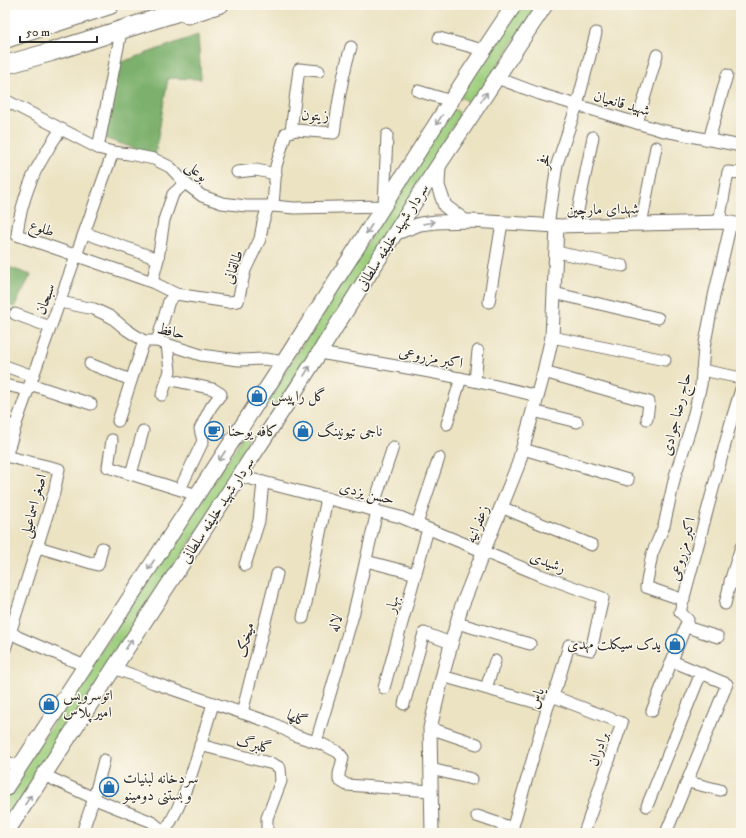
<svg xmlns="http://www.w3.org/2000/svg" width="746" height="838" viewBox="0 0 746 838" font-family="'IM FELL DW Pica',Amiri,serif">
  <rect width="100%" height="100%" fill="#fbf7ec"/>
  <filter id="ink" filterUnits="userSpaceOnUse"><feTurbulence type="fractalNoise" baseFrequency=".025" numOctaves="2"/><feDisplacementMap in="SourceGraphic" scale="8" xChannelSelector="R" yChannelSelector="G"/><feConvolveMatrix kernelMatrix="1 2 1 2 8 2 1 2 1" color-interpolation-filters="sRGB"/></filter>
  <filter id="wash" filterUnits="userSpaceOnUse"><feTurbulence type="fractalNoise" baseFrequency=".012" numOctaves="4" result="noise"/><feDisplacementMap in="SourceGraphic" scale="16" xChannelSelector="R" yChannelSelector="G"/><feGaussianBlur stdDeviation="0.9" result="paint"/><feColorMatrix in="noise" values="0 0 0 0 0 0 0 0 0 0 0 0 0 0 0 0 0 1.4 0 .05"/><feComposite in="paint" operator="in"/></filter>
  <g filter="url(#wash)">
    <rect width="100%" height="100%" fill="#ece3c3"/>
    <g fill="#9bcd7c" stroke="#637c54">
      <path d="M520 5H537L470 108 465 99 458 97Z"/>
      <path d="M452 109 458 111 459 117 438 150 433 164 280 403 272 405 268 399Z"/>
      <path d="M245 434 248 437C247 447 240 453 236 462 227 478 218 495 210 512L5 824V796Z"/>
    </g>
    <g fill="#7cb06c" stroke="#546e4c">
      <path d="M198 35 201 79 168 78 155 155 104 138 119 63Z"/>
      <path d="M5 266 31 275 14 307 5 304Z"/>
    </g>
  </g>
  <g filter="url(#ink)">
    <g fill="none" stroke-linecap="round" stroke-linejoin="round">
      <defs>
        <g id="minor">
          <path d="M439 38 483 50"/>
          <path d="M497 78 540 94 660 130 741 146"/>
          <path d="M418 91 451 101"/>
          <path d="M5 100 98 148 113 152 129 154 154 159 170 167 185 183 202 196 222 203 246 206H273L294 208 384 206 387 135"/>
          <path d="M637 123 657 55"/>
          <path d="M61 129C54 139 47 150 41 161 29 180 19 213 17 235L152 282 176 294"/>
          <path d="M291 131 299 69 319 71"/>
          <path d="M709 140 727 75"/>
          <path d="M98 148 120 37"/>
          <path d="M237 172 256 170 276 174"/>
          <path d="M273 206 276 166 286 133 296 130 334 133C338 104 342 76 351 47"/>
          <path d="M719 222 728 172 741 173"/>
          <path d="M575 225 593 137"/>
          <path d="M641 225 656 147"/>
          <path d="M548 226 557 164 577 105 596 33"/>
          <path d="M85 233 158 259"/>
          <path d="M556 252 623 266"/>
          <path d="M152 282 158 259 164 220 173 194 185 183"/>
          <path d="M554 293 658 318"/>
          <path d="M60 302 94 309 111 317 127 330 144 341H157L201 355 239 360 265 359 284 362"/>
          <path d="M489 302 502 223"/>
          <path d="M15 314 50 327"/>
          <path d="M552 337 665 360"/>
          <path d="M157 341 169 301 176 294 228 302 238 301 245 270 260 239 263 222 268 206"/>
          <path d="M319 353C392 365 465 377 537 396"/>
          <path d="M90 364 131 380"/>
          <path d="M5 366 33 376"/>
          <path d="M702 370 741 378"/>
          <path d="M544 372 649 402 647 419"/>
          <path d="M167 379 213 389 221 394 211 407 200 429 203 441 180 489"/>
          <path d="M475 381 478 351"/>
          <path d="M30 384 91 404"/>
          <path d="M5 385 28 390"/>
          <path d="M162 395 170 371 167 344"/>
          <path d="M533 411 577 422"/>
          <path d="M118 421 144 341"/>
          <path d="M5 424 15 426"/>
          <path d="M447 424 461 378"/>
          <path d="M112 440 108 467 197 495"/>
          <path d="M523 449 628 480"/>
          <path d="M5 456 59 469 54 493 5 649"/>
          <path d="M6 457 17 421 113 152"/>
          <path d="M131 474 143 431"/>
          <path d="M239 476 400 517 540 575 603 598 591 650 569 645 558 683 548 706 511 833"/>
          <path d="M501 507 592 545"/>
          <path d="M372 510 393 447"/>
          <path d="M417 524 439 458"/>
          <path d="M38 547 98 565 102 548"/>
          <path d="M366 561 416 574"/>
          <path d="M245 565 259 521 263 482"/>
          <path d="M730 581 741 585"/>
          <path d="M684 600 646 587 652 554 664 526 675 476 690 429 701 385 704 348 714 296 731 223"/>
          <path d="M725 604 732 575 741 547"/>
          <path d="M303 618 327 498"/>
          <path d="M457 623 530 644"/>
          <path d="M686 627 718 637"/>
          <path d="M11 632 18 637 85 666"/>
          <path d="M114 668 154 683 272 723 297 736 322 744 338 752 343 758 339 774V780L347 785 431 791"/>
          <path d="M442 676 548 706"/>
          <path d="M384 688 428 529"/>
          <path d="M486 688 495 661"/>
          <path d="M552 696 622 723 584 833"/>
          <path d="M404 704 424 633 451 643"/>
          <path d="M652 711 688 620 680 612 731 422 741 389"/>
          <path d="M242 713 277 574"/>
          <path d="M430 728 477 744"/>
          <path d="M316 742 354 612 377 511"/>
          <path d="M200 745 273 764 280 768 281 781 267 818V833"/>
          <path d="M5 761 19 767"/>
          <path d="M431 769 472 779"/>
          <path d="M44 775 102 802 152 822 158 827 160 833"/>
          <path d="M688 782 720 790"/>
          <path d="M647 806 701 673"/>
          <path d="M477 816 512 828"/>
          <path d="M82 833 94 798 104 760"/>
          <path d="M164 833C189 794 199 748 213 704"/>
          <path d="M666 833 727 684 672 661"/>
        </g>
        <g id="tertiary">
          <path d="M439 164 438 186 445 206 465 221"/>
          <path d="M394 234 420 224 436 222 471 221 557 226 725 222 741 225"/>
          <path d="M432 833 430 728 444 670 461 608 518 465 544 372 552 337 557 226"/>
        </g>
        <g id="secondary">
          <path d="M5 14 30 5"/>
          <path d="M188 16 221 5"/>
          <path d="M5 789 274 377 470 71 514 5"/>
          <path d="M6 833 297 388 428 181 545 5"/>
        </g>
        <g id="trunk">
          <path d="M5 25 61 5"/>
          <path d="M5 39 110 5"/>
          <path d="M5 65 51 52 200 5"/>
        </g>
      </defs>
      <use href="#minor" stroke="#6f6b60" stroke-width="13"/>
      <use href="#tertiary" stroke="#6f6b60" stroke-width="15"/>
      <use href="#secondary" stroke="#6f6b60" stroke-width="17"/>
      <use href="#trunk" stroke="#6f6b60" stroke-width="20"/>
      <use href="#minor" stroke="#fff" stroke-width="11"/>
      <use href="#tertiary" stroke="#fff" stroke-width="13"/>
      <use href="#secondary" stroke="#fff" stroke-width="15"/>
      <use href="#trunk" stroke="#fff" stroke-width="18"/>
    </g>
    <defs><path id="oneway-shaft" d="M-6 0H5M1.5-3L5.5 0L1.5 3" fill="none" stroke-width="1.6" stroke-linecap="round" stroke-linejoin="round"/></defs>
    <g stroke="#a0a0a0">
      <use href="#oneway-shaft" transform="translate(484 97) rotate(-56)"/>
      <use href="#oneway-shaft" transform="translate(439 120) rotate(123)"/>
      <use href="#oneway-shaft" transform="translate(429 223) rotate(-8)"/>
      <use href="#oneway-shaft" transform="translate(369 229) rotate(123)"/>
      <use href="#oneway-shaft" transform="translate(307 371) rotate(-58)"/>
      <use href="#oneway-shaft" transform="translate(222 456) rotate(123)"/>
      <use href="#oneway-shaft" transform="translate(151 565) rotate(123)"/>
      <use href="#oneway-shaft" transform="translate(129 644) rotate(-57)"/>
      <use href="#oneway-shaft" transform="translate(28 800) rotate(-57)"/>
    </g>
  </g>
  <defs>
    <symbol id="shop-ring" viewBox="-11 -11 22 22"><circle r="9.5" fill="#fbf7ec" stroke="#1f6fb2" stroke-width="1.5"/><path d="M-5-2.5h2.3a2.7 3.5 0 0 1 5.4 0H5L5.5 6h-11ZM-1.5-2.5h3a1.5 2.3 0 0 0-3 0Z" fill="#1f6fb2"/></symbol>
    <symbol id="cafe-ring" viewBox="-11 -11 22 22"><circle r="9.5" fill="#fbf7ec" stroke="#1f6fb2" stroke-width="1.5"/><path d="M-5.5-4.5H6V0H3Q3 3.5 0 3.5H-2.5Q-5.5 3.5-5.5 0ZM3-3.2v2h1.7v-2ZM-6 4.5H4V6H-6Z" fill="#1f6fb2"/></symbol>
  </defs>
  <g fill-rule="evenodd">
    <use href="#shop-ring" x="246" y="385" width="22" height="22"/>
    <use href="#cafe-ring" x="203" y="420" width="22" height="22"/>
    <use href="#shop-ring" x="292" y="420" width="22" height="22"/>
    <use href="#shop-ring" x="664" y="633" width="22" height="22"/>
    <use href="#shop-ring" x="38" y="693" width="22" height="22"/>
    <use href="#shop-ring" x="98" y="776" width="22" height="22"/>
  </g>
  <g text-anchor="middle" stroke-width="3" stroke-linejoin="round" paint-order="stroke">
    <g font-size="15" fill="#2b2b2b" stroke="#fbf7ec">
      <text transform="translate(622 103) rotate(16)" y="5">شهید قانعیان</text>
      <text x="315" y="120">زیتون</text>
      <text transform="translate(544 161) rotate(-77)" y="5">فخر</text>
      <text transform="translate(197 171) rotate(41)" y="5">بوعلی</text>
      <text transform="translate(603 209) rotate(-1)" y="5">شهدای مارچین</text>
      <text transform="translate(42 228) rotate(20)" y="5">طلوع</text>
      <text transform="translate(392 237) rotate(-58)" y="5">سردار شهید خلیفه سلطانی</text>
      <text transform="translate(233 267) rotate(-71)" y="5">طالقانی</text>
      <text transform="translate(45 299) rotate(-70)" y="5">سبحان</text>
      <text transform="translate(171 331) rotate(13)" y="5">حافظ</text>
      <text transform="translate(431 357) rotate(11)" y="5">اکبر مزروعی</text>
      <text transform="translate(676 414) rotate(-76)" y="5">حاج رضا جوادی</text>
      <text transform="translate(367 493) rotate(14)" y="5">حسن یزدی</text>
      <text transform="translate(33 506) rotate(-75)" y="5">اصغر اسماعیلی</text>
      <text transform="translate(217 510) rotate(-57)" y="5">سردار شهید خلیفه سلطانی</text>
      <text transform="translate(477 524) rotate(-68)" y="5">زعفرانیه</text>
      <text transform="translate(682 549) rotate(-75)" y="5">اکبر مزروعی</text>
      <text transform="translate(548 562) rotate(21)" y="5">رشیدی</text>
      <text transform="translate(392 604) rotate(-74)" y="5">بهار</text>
      <text transform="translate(335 623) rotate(-73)" y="5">لاله</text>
      <text transform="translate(245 640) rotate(-76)" y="5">میخک</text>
      <text transform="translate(536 698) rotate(-70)" y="5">یاس</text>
      <text transform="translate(297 718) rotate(25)" y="5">گلها</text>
      <text transform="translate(254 744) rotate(15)" y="5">گلبرگ</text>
      <text transform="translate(598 749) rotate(-71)" y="5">برادران</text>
    </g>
    <g font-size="15" fill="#2b2b2b" stroke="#fbf7ec" text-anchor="start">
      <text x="271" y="401">گل راپیس</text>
      <text x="228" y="436">کافه یوحنا</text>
      <text x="317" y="436">ناجی‌ تیونینگ</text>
      <text x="661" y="649" text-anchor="end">یدک سیکلت مهدی</text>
      <text x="63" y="700">اتوسرويس<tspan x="63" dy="17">امير پلاس</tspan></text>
      <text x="123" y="783">سردخانه لبنیات<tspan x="123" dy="17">و بستنی دومینو</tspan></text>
    </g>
  </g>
  <rect width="746" height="838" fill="none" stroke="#fbf7ec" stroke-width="20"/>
  <path d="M20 36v6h77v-6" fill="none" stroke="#2b2b2b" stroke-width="2"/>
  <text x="26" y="36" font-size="12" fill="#2b2b2b" stroke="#fbf7ec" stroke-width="3" paint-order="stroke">50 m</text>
</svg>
